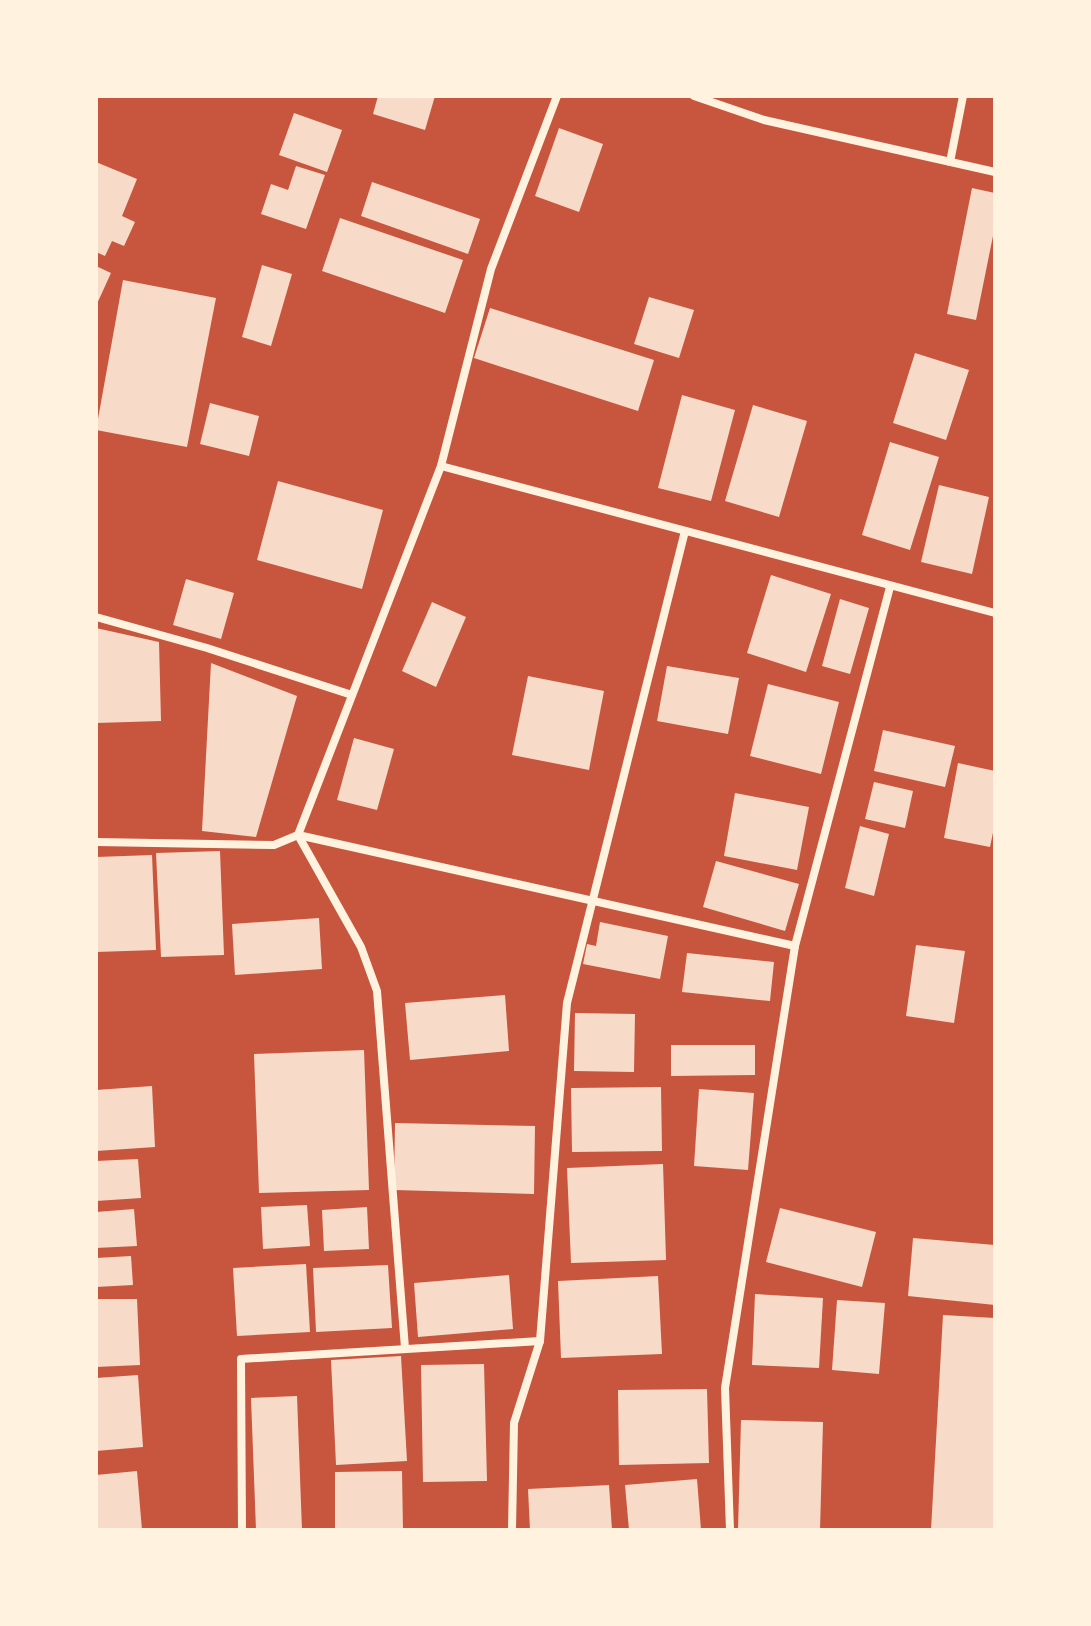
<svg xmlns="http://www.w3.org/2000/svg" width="1091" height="1626" viewBox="0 0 1091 1626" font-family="'Titillium Web',sans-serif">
  <rect width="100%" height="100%" fill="#c8553d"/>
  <g fill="#f7dbc8">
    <path d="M378 96H435L425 130 373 114Z"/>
    <path d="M294 113 342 130 327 172 279 155Z"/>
    <path d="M559 128 603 144 579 212 535 196Z"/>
    <path d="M96 162 137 179 122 216 135 222 124 246 112 241 105 256 96 252Z"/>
    <path d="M296 166 325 175 306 229 261 214 271 184 288 190Z"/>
    <path d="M372 182 480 219 468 254 361 216Z"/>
    <path d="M972 188 995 193V226L976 320 947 314Z"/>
    <path d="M340 218 463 260 445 313 322 271Z"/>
    <path d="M262 265 292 274 271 346 242 337Z"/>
    <path d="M96 266 111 273 96 306Z"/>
    <path d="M123 280 216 298 187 447 96 430Z"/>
    <path d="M649 297 694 310 679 358 634 344Z"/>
    <path d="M490 308 654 360 638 411 474 358Z"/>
    <path d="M915 353 969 370 946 440 893 423Z"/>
    <path d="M682 395 735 410 711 501 658 488Z"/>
    <path d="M210 403 259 416 249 456 200 444Z"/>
    <path d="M753 405 807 421 779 517 725 501Z"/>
    <path d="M890 442 939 457 910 550 862 535Z"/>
    <path d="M278 481 383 510 362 589 257 560Z"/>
    <path d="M939 485 989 497 972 574 921 562Z"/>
    <path d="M771 575 831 594 806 672 747 653Z"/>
    <path d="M186 579 234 593 221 639 173 625Z"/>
    <path d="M840 599 869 608 850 674 822 666Z"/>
    <path d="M432 602 466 617 436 687 402 671Z"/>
    <path d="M96 628 159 642 161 721 96 723Z"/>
    <path d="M211 663 297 696 256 837 202 831Z"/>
    <path d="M667 666 739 678 728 734 657 721Z"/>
    <path d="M528 676 604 691 589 770 512 755Z"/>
    <path d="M768 684 839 702 821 774 750 756Z"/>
    <path d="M883 730 955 746 945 787 874 771Z"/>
    <path d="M354 738 394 749 377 810 337 800Z"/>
    <path d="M958 763 995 771V823L990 847 944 838Z"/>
    <path d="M874 782 913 791 905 828 865 819Z"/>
    <path d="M735 793 809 807 797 870 724 856Z"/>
    <path d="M860 826 889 834 874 896 845 888Z"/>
    <path d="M220 851 224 955 161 957 156 853Z"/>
    <path d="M152 855 156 950 96 952V857Z"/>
    <path d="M716 861 799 884 785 931 703 907Z"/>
    <path d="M319 918 322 969 235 975 232 924Z"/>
    <path d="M600 922 668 936 660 979 583 964 587 944 596 946Z"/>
    <path d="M916 945 965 951 954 1023 906 1016Z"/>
    <path d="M687 953 774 962 770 1001 682 992Z"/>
    <path d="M505 995 509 1051 410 1060 405 1003Z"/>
    <path d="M575 1013 635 1014 634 1072 574 1071Z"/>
    <path d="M671 1045H755V1075L671 1076Z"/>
    <path d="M364 1050 369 1190 259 1193 254 1054Z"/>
    <path d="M152 1086 155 1147 96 1151V1090Z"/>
    <path d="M661 1087 662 1151 572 1152 571 1088Z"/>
    <path d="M699 1089 754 1093 748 1170 694 1166Z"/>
    <path d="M395 1123 535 1126 534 1194 394 1190Z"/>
    <path d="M138 1159 141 1198 96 1201V1161Z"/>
    <path d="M663 1164 666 1260 571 1263 567 1168Z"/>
    <path d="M307 1205 310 1246 263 1249 261 1207Z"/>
    <path d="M367 1207 369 1249 324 1251 322 1210Z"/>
    <path d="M780 1208 876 1232 862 1287 766 1262Z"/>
    <path d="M134 1209 137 1246 96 1248V1212Z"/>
    <path d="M913 1238 995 1245V1305L908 1296Z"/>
    <path d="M131 1256 133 1285 96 1287V1258Z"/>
    <path d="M306 1264 310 1332 237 1336 233 1268Z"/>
    <path d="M388 1265 392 1328 316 1332 313 1268Z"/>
    <path d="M509 1275 513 1329 418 1337 414 1283Z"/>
    <path d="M658 1276 662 1354 561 1358 558 1281Z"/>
    <path d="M755 1294 823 1298 819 1368 752 1365Z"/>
    <path d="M96 1299H137L140 1365 96 1367Z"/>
    <path d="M837 1300 885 1303 879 1374 832 1370Z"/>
    <path d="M943 1315 995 1318V1530H931Z"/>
    <path d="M401 1356 407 1461 336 1465 331 1360Z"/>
    <path d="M484 1364 487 1481 423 1482 421 1365Z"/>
    <path d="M138 1375 143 1447 96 1451V1378Z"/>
    <path d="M707 1389 709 1463 619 1465 618 1390Z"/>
    <path d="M297 1396 302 1530H256L251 1398Z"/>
    <path d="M741 1420 823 1422 820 1530H738Z"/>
    <path d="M137 1471 142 1530H96V1475Z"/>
    <path d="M402 1471 403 1530H335V1472Z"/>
    <path d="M697 1479 701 1530H629L625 1485Z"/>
    <path d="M609 1485 612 1530H530L528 1489Z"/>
  </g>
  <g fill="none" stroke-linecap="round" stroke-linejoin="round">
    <g stroke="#fff3e0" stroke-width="8">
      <path d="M557 96 491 269 441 466 298 835 795 946"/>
      <path d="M694 96 764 120 995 172"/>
      <path d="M950 162 963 96"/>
      <path d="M441 466 995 613"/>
      <path d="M96 617 207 648 352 695"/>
      <path d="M96 842 274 845 298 835 361 947 377 991 405 1348"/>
      <path d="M242 1530 241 1359 540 1341"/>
      <path d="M512 1530 514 1423 540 1341 567 1003 685 531"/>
      <path d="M730 1530 725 1388 795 946 890 587"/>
    </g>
  </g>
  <rect width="1091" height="1626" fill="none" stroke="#fff3e0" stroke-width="196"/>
</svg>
